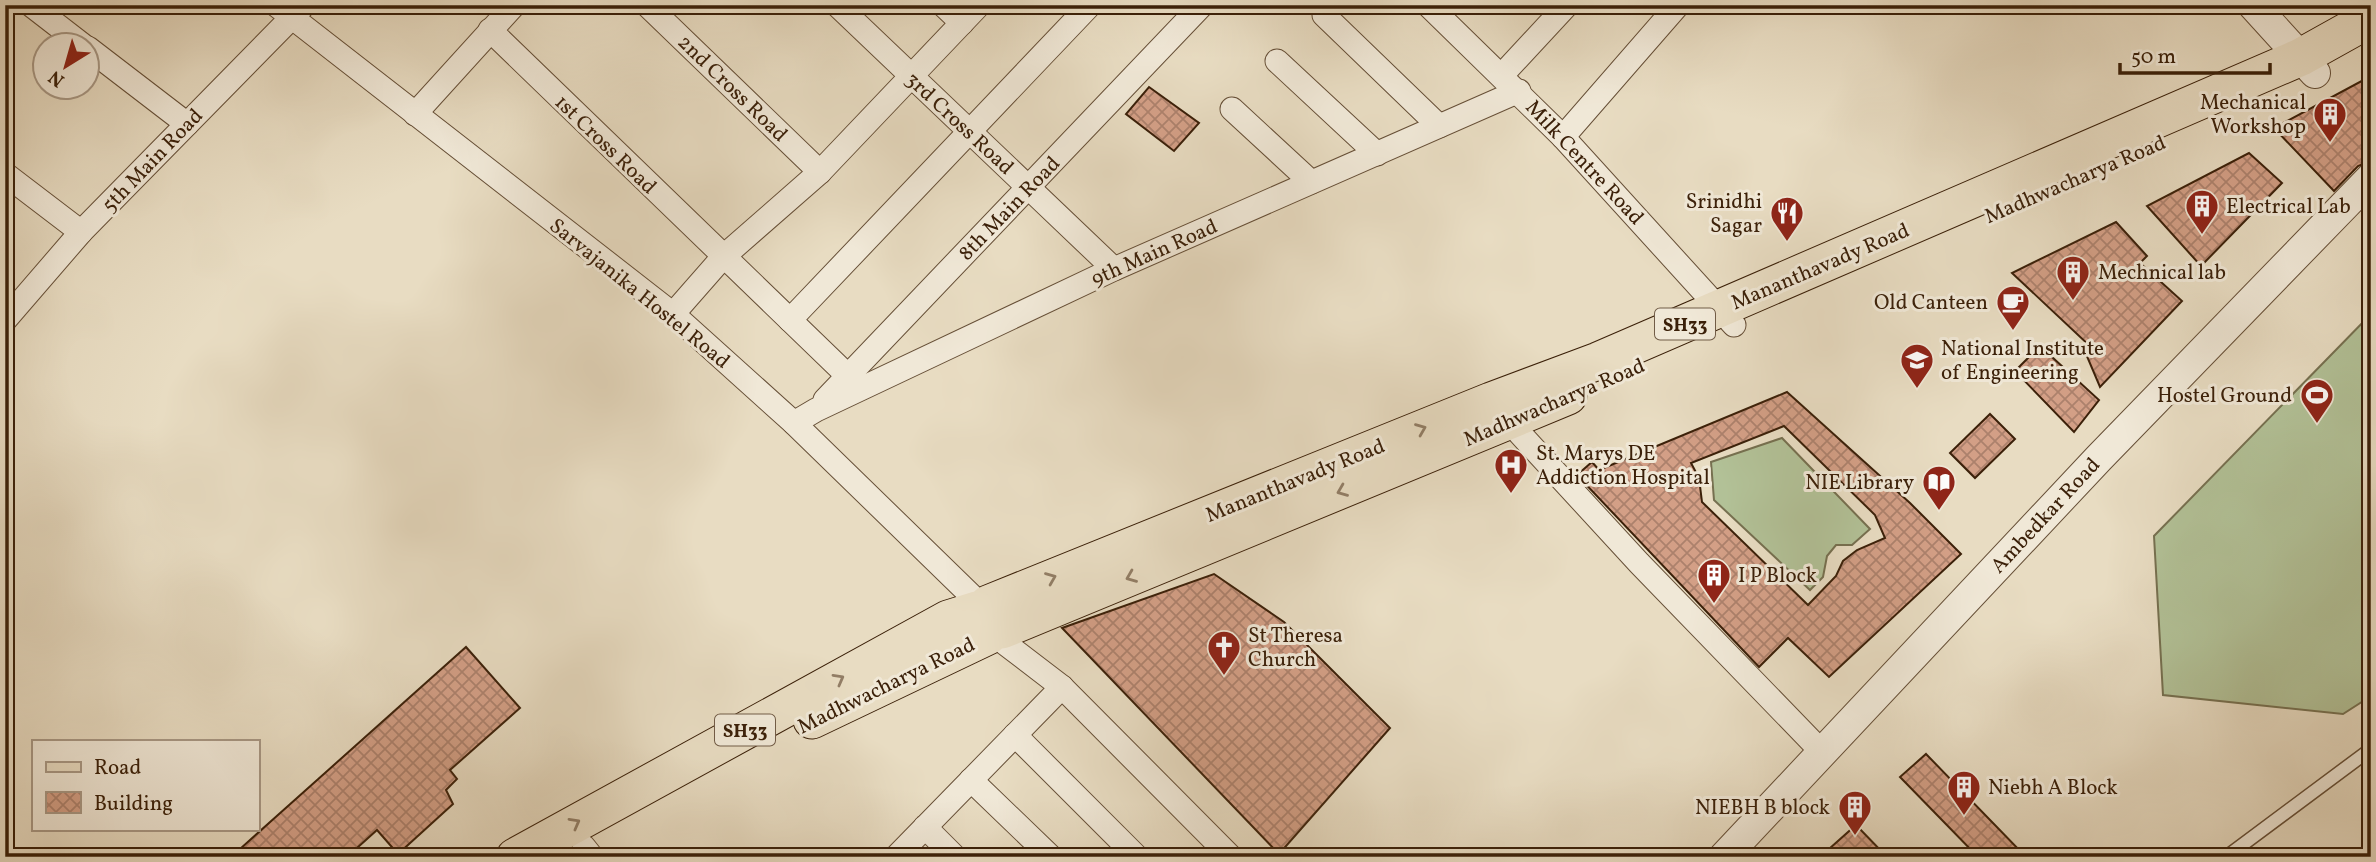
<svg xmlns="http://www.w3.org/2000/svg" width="2376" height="862" viewBox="0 0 2376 862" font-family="Vollkorn,serif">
  <defs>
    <pattern id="building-cross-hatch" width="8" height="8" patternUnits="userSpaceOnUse" patternTransform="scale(1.75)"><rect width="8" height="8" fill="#d39f86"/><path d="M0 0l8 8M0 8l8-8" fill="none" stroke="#ac816c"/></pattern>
  </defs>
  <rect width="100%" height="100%" fill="#e8dcc2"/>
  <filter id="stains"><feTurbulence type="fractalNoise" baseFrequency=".00286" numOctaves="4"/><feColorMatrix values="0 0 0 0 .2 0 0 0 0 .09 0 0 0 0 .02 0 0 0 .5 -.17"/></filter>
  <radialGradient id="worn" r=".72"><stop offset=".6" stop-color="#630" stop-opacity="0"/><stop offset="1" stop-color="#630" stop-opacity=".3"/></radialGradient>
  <g fill="#b2c197" stroke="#767050" stroke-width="2">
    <path d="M2371 314V696L2343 714 2163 695 2154 536Z"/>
    <path d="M1782 438 1870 529 1852 545H1836L1827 556 1823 577 1810 590 1714 500 1711 462Z"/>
  </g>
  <g fill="url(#building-cross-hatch)" stroke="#3b2009" stroke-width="2" fill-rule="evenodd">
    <path d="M2371 76V161L2358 166 2334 191 2274 128Z"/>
    <path d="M1149 87 1199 123 1174 151 1126 114Z"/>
    <path d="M2249 153 2282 183 2201 266 2147 206Z"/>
    <path d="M2116 222 2147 256 2140 263 2182 301 2100 387 2086 354 2092 348 2012 273Z"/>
    <path d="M2040 346 2099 400 2074 432 2015 371Z"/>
    <path d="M1787 392 1910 503 1961 554 1829 677 1788 638 1759 667 1577 475 1592 462 1599 470ZM1784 426 1875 515 1885 538 1857 550 1843 561 1836 576 1808 605 1702 502 1699 478 1691 463Z"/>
    <path d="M1990 414 2015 439 1975 478 1950 453Z"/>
    <path d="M1214 574 1284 622 1390 728 1279 854 1062 628Z"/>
    <path d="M466 647 520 708 450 770 457 779 446 790 453 804 398 854 377 830 347 857H248L241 848Z"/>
    <path d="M1926 754 2026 857H1978L1900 777Z"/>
    <path d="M1856 825 1887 857H1820Z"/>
  </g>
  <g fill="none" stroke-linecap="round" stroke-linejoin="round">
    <defs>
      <path id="service" d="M2226 857 2371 749"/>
      <g id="minor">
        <path d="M31 5 84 46"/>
        <path d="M276 5 673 314 794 423 982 606"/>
        <path d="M647 5 820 172"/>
        <path d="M837 5 1114 269"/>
        <path d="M943 5 962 23"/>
        <path d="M1428 5 1563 137 1734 325"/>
        <path d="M1324 15 1439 126"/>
        <path d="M490 30 848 376"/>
        <path d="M88 48 187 124"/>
        <path d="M1277 61 1377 154"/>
        <path d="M1502 75 1567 5"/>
        <path d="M1232 109 1311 182"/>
        <path d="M415 114 514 5"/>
        <path d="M1563 137 1678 5"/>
        <path d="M5 174 81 232"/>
        <path d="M673 314 723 257 820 172 979 5"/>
        <path d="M5 320 81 232 304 5"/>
        <path d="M790 320 1090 5"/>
        <path d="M825 400 1202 5"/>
        <path d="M1501 413 1639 563 1821 751"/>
        <path d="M794 423 816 410 1114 269 1519 91"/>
        <path d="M994 635 1062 687 1231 857"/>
        <path d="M1015 735 1137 857"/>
        <path d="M971 780 1051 857"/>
        <path d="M925 827 955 857"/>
        <path d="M584 847 592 857"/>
        <path d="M896 857 1062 687"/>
      </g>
      <g id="tertiary">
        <path d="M2253 5 2315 73"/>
        <path d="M1724 857 2099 458 2371 178"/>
      </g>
      <g id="primary">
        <path d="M988 604 1491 401 1598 361 2301 57 2371 18"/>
        <path d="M1002 630 1568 396"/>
        <path d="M812 720 988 636"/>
        <path d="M515 857 948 619 977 610"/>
      </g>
    </defs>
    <use href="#service" stroke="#664f37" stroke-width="15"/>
    <use href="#minor" stroke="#664f37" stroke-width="25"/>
    <use href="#tertiary" stroke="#664f37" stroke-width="32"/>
    <use href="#primary" stroke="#3b2009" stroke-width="39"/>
    <use href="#service" stroke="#f0e8d7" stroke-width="12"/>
    <use href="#minor" stroke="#f0e8d7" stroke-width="23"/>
    <use href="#tertiary" stroke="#f0e8d7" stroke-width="30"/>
    <use href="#primary" stroke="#e8dcc2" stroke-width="37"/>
  </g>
  <defs><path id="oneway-chevron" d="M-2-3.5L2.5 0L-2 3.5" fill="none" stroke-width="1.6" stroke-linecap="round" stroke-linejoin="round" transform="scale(1.75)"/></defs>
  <g stroke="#927e66">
    <use href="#oneway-chevron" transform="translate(1421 429) rotate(-22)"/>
    <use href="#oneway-chevron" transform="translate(1342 491) rotate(158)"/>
    <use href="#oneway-chevron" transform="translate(1131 577) rotate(158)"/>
    <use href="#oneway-chevron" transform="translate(1051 578) rotate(-22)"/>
    <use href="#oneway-chevron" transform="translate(839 679) rotate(-29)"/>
    <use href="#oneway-chevron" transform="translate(575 823) rotate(-29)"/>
  </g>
  <defs>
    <symbol id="building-pin" viewBox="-11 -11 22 30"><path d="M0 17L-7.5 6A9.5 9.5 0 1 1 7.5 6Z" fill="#8f2418" stroke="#f0e8d7"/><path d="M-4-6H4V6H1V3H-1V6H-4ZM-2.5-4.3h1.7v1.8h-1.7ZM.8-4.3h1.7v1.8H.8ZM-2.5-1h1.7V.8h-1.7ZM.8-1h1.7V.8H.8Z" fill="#fff"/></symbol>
    <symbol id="restaurant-pin" viewBox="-11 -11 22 30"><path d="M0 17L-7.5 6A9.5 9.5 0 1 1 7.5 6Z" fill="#8f2418" stroke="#f0e8d7"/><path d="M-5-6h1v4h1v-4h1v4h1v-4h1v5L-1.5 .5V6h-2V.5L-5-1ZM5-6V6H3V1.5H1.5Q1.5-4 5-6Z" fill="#fff"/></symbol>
    <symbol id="cafe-pin" viewBox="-11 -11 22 30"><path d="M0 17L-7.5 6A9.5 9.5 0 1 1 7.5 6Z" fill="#8f2418" stroke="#f0e8d7"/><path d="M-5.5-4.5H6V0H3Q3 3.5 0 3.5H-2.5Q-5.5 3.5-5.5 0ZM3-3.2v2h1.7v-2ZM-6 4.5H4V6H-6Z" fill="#fff"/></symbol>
    <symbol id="university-pin" viewBox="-11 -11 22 30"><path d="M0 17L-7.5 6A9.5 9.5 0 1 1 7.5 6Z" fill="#8f2418" stroke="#f0e8d7"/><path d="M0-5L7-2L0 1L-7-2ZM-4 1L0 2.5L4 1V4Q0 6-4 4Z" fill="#fff"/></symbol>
    <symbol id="stadium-pin" viewBox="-11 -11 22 30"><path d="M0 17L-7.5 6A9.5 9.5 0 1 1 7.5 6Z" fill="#8f2418" stroke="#f0e8d7"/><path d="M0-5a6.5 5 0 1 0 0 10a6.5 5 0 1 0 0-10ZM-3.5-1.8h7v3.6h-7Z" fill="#fff"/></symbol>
    <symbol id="hospital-pin" viewBox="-11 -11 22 30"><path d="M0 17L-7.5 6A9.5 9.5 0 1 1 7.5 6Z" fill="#8f2418" stroke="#f0e8d7"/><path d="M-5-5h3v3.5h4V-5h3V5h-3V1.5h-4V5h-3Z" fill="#fff"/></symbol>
    <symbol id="library-pin" viewBox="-11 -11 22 30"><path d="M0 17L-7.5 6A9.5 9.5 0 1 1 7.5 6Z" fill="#8f2418" stroke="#f0e8d7"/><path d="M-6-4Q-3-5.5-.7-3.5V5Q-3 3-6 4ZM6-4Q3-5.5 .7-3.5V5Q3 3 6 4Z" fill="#fff"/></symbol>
    <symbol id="church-pin" viewBox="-11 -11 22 30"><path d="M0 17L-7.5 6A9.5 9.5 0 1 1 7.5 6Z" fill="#8f2418" stroke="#f0e8d7"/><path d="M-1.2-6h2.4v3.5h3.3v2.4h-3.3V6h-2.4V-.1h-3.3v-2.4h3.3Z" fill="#fff"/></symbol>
  </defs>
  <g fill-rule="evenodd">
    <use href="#building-pin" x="2311" y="95" width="38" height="52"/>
    <use href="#building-pin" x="2183" y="187" width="38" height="52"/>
    <use href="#restaurant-pin" x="1768" y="194" width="38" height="52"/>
    <use href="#building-pin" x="2054" y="253" width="38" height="52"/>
    <use href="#cafe-pin" x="1994" y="283" width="38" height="52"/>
    <use href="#university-pin" x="1898" y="341" width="38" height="52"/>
    <use href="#stadium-pin" x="2298" y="376" width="38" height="52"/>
    <use href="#hospital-pin" x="1492" y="446" width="38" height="52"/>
    <use href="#library-pin" x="1920" y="463" width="38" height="52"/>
    <use href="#building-pin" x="1695" y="556" width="38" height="52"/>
    <use href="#church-pin" x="1205" y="628" width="38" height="52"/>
    <use href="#building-pin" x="1945" y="768" width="38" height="52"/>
    <use href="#building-pin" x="1836" y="788" width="38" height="52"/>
  </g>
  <g text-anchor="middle" stroke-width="6" stroke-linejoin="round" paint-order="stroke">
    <g fill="#f0e8d7" stroke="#715c47" stroke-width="2">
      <rect x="1655" y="308.5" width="60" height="31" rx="5"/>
      <rect x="715" y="714.5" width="60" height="31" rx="5"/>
    </g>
    <g font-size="19" font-weight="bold" fill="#3b2009">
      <text x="1685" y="331">SH33</text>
      <text x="745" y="737">SH33</text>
    </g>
    <g font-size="21" fill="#3b2009" stroke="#f0e8d7">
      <text transform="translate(733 88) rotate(44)" y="7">2nd Cross Road</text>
      <text transform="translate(960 123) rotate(43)" y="7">3rd Cross Road</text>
      <text transform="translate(606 144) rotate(44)" y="7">1st Cross Road</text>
      <text transform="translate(152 160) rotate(-46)" y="7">5th Main Road</text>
      <text transform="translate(1585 162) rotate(47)" y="7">Milk Centre Road</text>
      <text transform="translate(2075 179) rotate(-23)" y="7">Madhwacharya Road</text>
      <text transform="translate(1009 208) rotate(-46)" y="7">8th Main Road</text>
      <text transform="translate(1154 252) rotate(-24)" y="7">9th Main Road</text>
      <text transform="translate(1820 266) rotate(-23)" y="7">Mananthavady Road</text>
      <text transform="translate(640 293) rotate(39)" y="7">Sarvajanika Hostel Road</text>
      <text transform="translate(1554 402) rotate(-23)" y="7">Madhwacharya Road</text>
      <text transform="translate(1295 480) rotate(-22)" y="7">Mananthavady Road</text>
      <text transform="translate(2045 515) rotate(-47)" y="7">Ambedkar Road</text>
      <text transform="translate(886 685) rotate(-26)" y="7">Madhwacharya Road</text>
    </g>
    <g font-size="21" fill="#3b2009" stroke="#f0e8d7" text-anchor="start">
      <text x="2306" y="109" text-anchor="end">Mechanical<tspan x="2306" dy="24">Workshop</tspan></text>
      <text x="1762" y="208" text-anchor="end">Srinidhi<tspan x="1762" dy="24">Sagar</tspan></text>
      <text x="2226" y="213">Electrical Lab</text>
      <text x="2098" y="279">Mechnical lab</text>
      <text x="1988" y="309" text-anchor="end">Old Canteen</text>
      <text x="1941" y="355">National Institute<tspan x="1941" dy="24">of Engineering</tspan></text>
      <text x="2292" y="402" text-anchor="end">Hostel Ground</text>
      <text x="1536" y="460">St. Marys DE<tspan x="1536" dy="24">Addiction Hospital</tspan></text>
      <text x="1914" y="489" text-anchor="end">NIE Library</text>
      <text x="1738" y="582">I P Block</text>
      <text x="1248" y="642">St Theresa<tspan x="1248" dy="24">Church</tspan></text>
      <text x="1988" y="794">Niebh A Block</text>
      <text x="1830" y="814" text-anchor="end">NIEBH B block</text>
    </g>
  </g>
  <rect width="2376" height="862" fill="none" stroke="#e8dcc2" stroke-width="28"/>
  <rect x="7" y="7" width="2362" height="848" fill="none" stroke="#3b2009" stroke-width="3.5"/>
  <rect x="14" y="14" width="2348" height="834" fill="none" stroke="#3b2009" stroke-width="2"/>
  <rect x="32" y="740" width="228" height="91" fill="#f0e8d7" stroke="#a89885" stroke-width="2"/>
  <rect x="46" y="762" width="35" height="10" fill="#e8dcc2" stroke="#a89885" stroke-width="2"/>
  <text x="94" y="774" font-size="21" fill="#3b2009">Road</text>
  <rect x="46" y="792" width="35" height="21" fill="url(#building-cross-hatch)" stroke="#a89885" stroke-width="2"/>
  <text x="94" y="810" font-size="21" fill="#3b2009">Building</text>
  <g transform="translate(66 66) rotate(217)"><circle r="33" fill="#f0e8d7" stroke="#a89885" stroke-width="2"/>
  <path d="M0-5L12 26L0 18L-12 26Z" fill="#8f2418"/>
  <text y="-10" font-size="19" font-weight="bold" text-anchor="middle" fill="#3b2009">N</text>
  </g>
  <path d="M2120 63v10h150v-10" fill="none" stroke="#3b2009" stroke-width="3.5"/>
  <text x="2131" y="63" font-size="21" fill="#3b2009" stroke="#f0e8d7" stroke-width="5" paint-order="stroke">50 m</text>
  <rect width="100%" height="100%" filter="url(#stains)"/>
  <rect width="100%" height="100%" fill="url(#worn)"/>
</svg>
